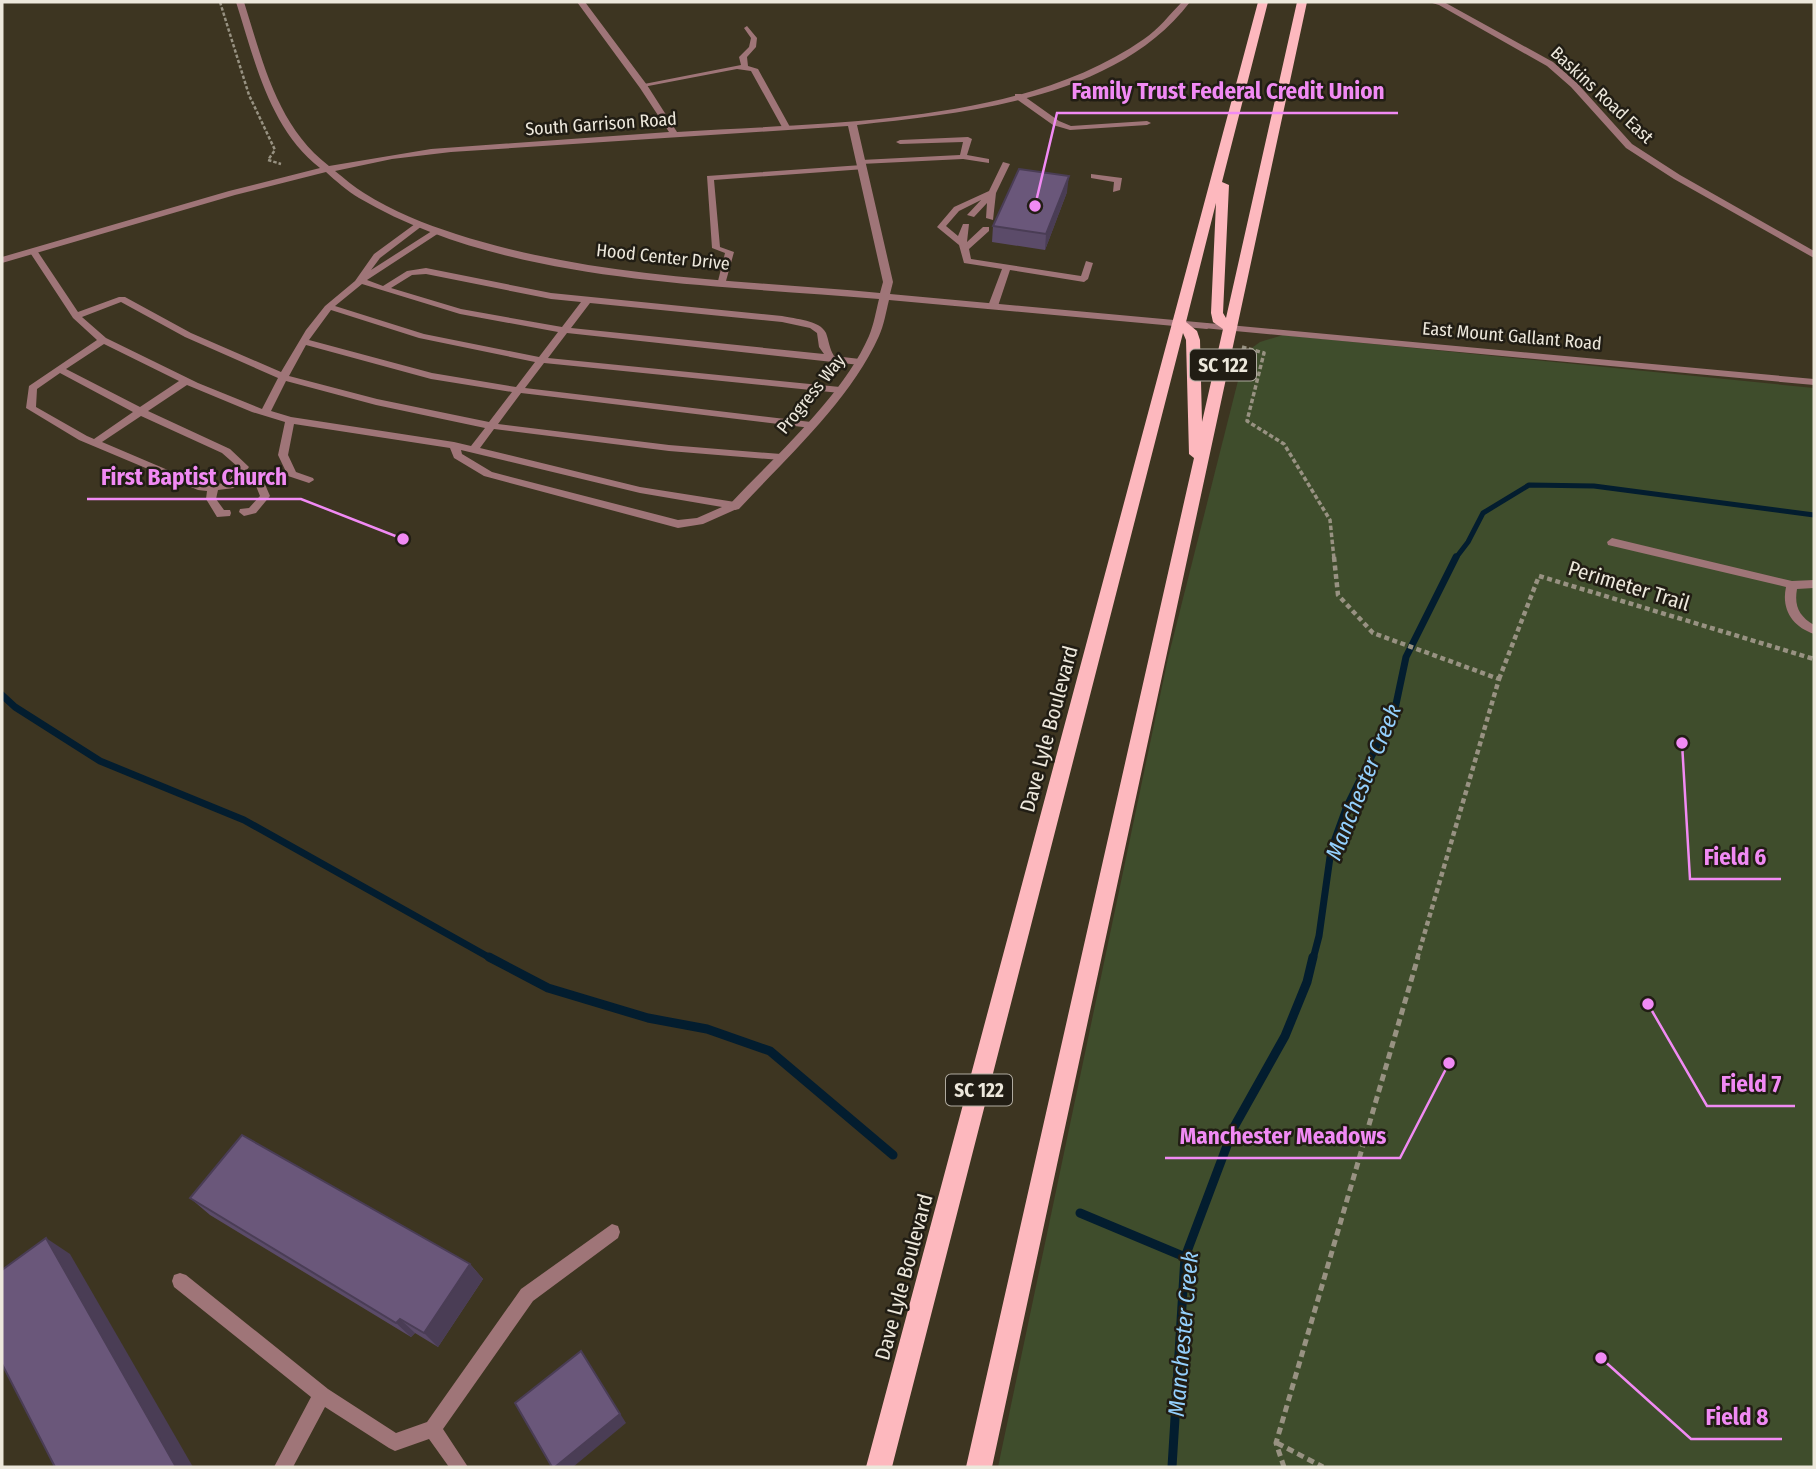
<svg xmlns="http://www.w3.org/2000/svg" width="1816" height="1469" viewBox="0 0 1816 1469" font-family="'Fira Sans Condensed',sans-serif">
  <rect width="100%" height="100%" fill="#3d3521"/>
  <path fill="#3f4d2c" d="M1283 335 1814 388V1467H998L1168 658 1245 353 1260 342Z"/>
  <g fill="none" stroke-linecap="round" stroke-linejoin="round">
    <path stroke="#031d2f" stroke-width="5" d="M1455 559 1468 542 1483 513 1529 485 1594 486 1814 515"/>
    <g stroke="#031d2f" stroke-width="7">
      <path d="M2 695 15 707 100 761 244 820 492 959"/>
      <path d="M1313 959 1319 936 1331 850 1347 806 1395 709 1406 657 1456 557"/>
    </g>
    <g stroke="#031d2f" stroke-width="9">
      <path d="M489 957 548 988 648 1018 707 1029 770 1051 893 1155"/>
      <path d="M1080 1213 1185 1257"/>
      <path d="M1172 1467 1185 1257 1234 1127 1285 1036 1307 982 1313 957"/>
    </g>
    <path stroke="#989282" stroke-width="2.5" stroke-dasharray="3.5 2" stroke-linecap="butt" d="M220 2 249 95 275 150 268 160 281 164"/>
    <path stroke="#989282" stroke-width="3.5" stroke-dasharray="4.5 2.5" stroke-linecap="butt" d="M1242 347 1264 353 1247 421 1284 444 1330 520 1334 559"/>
    <g stroke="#989282" stroke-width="4.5" stroke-dasharray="5 3.5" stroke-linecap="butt">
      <path d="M1334 557 1338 595 1373 633 1499 679 1417 959"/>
      <path d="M1499 679 1539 576 1814 659"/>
    </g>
    <g stroke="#989282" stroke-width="5" stroke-dasharray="7 4.5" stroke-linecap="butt">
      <path d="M1277 1443 1323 1467"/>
      <path d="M1284 1467 1276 1443 1418 957"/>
    </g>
    <g fill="#9f7578" fill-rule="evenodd">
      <path d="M747 26 757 38 756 47 747 57 748 66 758 69 790 127 789 129 782 127 751 71 737 69 643 87 639 85 741 65 739 57 749 47 751 38 744 28Z"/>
      <path d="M1015 94H1021L1059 121 1071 126 1147 121 1151 123 1147 125 1070 130 1053 125 1015 98Z"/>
      <path d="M968 137 972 139 967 155 989 159V163L963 159 861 164 857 162 861 160 960 155 963 142 900 144 896 142 900 140Z"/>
      <path d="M1003 162 1010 164 996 193 993 220 986 218 987 203 974 217 967 215 981 200 959 211 946 226 958 236 963 224H969L967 242 983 227H989V231L969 249 971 259 1081 276 1086 261 1093 263 1088 279 1084 282 1010 270 998 306 993 309 988 306 1002 269 964 263 959 245 937 227 954 207 989 191Z"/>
      <path d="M862 165 866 167 865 169 714 180 720 247 734 252 726 281 719 283 718 281 725 253 712 248 707 176Z"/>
      <path d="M1091 174 1122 178 1120 190 1113 192 1114 182 1091 178Z"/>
      <path d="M419 221 423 224 422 226 380 258 371 270 435 229 442 231 367 280 383 286 407 271 426 268 551 293 782 316C795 319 820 320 826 333 829 341 829 348 834 356L860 359 865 362 860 365 567 333 548 358 840 387 845 390 840 393 544 363 525 388 811 422 816 425 811 428 521 393 498 424 669 445 781 454 786 457 781 460 669 451 494 429 480 448 640 487 735 502 740 506 739 508 703 524 678 528 484 476 454 458 450 448 294 424 288 455 296 472 313 478 314 480 309 483 288 476 278 455 285 422 252 412 187 385 148 411 230 449 249 467 243 475 264 482 270 496 256 513 244 516 239 512 240 509 249 508 260 496 256 486 239 481 234 488 218 490 216 499 224 510H230L231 513 230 516 217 517 206 499 207 491 198 490 79 440 26 408 29 386 97 340 73 318 29 251 30 249H36L78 312 119 297H125L191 333 281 372 306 330 325 306 355 281 374 254ZM426 274 551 299 581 302 562 327 461 309 391 288 412 275ZM362 284 460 314 558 332 539 357 424 334 335 306ZM121 302 185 337 278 378 262 409 198 383 106 338 82 317ZM590 303 782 322 810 328 817 333 819 347 824 354 571 328ZM331 310 419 338 535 362 516 387 432 373 309 340ZM104 344 179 381 140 407 66 369ZM306 345 431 379 512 392 489 422 377 399 289 376ZM60 373 133 412 94 439 87 436 36 407 37 389ZM286 381 376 405 485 428 471 446 454 442 291 417 271 411ZM141 416 222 453 238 467 227 483 203 485 102 442ZM461 450 640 493 722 507 697 518 678 520 492 472 462 454Z"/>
      <path d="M1612 538 1792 581 1814 580V588L1797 589C1794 606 1799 616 1814 625V634C1793 627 1781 610 1786 587L1608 545 1607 542Z"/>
      <path d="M612 1224 618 1226 620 1232 618 1238 533 1301 443 1429 468 1467H449L429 1439 395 1451 389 1448 325 1407 293 1467H274L311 1397 174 1287 172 1281 174 1275 180 1273 186 1275 328 1389 396 1433 427 1422 521 1289Z"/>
    </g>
    <g fill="#9f7578" fill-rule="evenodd">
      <path d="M236 2H244C263 62 277 126 329 166L431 149 669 132 640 88 577 2H585L647 85 677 132C824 122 1020 126 1144 39 1158 30 1170 14 1182 2H1190C1117 98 969 113 857 125L893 282 890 294 1207 323 1212 326 1207 329 889 300C886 312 884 325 879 336 850 401 787 457 739 509L735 510 729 506 731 503C776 455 843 396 869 336 874 324 876 311 879 299 712 284 507 285 359 198 347 191 336 181 326 172L235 195 2 263V257L229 191 320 168C269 128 255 61 236 2ZM848 126 883 282 880 293C739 280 592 278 456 234 425 224 392 211 364 193 354 187 344 178 335 171L392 159 451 152Z"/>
      <path d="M1429 2H1444L1553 62 1577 83 1632 144 1680 175 1814 251V258L1674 179 1626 148 1571 87 1547 66 1439 5Z"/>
    </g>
    <path fill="#9f7578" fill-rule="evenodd" d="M1207 323 1814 379V385L1203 328 1202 326Z"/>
    <path fill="#fdb8be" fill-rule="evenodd" d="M1258 2H1268L1222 182 1229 185 1223 313 1226 318 1297 2H1307L992 1467H966L1194 458 1189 454 1186 340 1183 333 892 1467H866ZM1216 203 1211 313 1213 322 1223 329 1202 422 1200 340 1197 331 1186 322Z"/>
  </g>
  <g fill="#5b4b69">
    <path d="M1067 192 1045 250 992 242 993 226Z"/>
    <path d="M190 1198 470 1264 483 1279 438 1347 415 1333 411 1337 210 1215Z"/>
  </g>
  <g fill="#4a3d55">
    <path d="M1069 176 1067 192 1045 250 1046 234Z"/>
    <path d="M46 1238 70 1254 193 1467H176Z"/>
    <path d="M470 1264 483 1279 438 1347 424 1333Z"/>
    <path d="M400 1319 415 1333 411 1337 396 1323Z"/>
    <path d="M581 1351 626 1423 573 1467H555Z"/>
  </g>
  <g fill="#6a577a" stroke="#4a3d55" stroke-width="2">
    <path d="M1019 169 1069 176 1046 234 993 226Z"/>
    <path d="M242 1135 470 1264 424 1333 400 1319 396 1323 190 1198Z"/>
    <path d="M46 1238 176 1467H55L2 1364V1270Z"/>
    <path d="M581 1351 620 1414 555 1467H552L515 1403Z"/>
  </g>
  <g text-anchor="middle" stroke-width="5" stroke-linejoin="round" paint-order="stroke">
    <g font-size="18" fill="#ede8dc" stroke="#211d14">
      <text transform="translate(1602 95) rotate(43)" y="6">Baskins Road East</text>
      <text transform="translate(601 124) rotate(-4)" y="6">South Garrison Road</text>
      <text transform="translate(663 257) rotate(6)" y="6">Hood Center Drive</text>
      <text transform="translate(1512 336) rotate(5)" y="6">East Mount Gallant Road</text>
      <text transform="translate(811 394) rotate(-51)" y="6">Progress Way</text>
    </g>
    <g fill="#211d14" stroke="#b0aba0" stroke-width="2">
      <rect x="1190" y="349.5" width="66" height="31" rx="5"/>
      <rect x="946" y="1074.5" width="66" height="31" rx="5"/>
    </g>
    <g font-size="19" font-weight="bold" fill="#ede8dc">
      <text x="1223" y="372">SC 122</text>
      <text x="979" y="1097">SC 122</text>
    </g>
    <g font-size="21" fill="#ede8dc" stroke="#211d14">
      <text transform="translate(1629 586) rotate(17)" y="7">Perimeter Trail</text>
      <text transform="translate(1049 729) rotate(-75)" y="7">Dave Lyle Boulevard</text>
      <text transform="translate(904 1277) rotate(-75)" y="7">Dave Lyle Boulevard</text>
    </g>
    <g font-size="23" font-style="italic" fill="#94d0fd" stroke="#211d14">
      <text transform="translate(1363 782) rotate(-68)" y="8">Manchester Creek</text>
      <text transform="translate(1183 1334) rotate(-85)" y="8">Manchester Creek</text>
    </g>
  </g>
  <path fill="none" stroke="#f18af4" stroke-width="2.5" d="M1035 206L1057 113H1398M403 539L301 499H87M1682 743L1690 879H1781M1648 1004L1707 1106H1795M1449 1063L1400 1158H1165M1601 1358L1691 1439H1782"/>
  <g fill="#f18af4" stroke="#211d14" stroke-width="2.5">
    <circle cx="1035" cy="206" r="7"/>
    <circle cx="403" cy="539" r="7"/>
    <circle cx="1682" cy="743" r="7"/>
    <circle cx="1648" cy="1004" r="7"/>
    <circle cx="1449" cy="1063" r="7"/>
    <circle cx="1601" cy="1358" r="7"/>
  </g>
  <g font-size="23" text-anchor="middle" font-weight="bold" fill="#f18af4" stroke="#211d14" stroke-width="5" stroke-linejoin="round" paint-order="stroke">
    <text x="1228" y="99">Family Trust Federal Credit Union</text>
    <text x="194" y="485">First Baptist Church</text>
    <text x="1735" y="865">Field 6</text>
    <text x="1751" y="1092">Field 7</text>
    <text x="1283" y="1144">Manchester Meadows</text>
    <text x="1737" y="1425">Field 8</text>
  </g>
  <rect width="1816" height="1469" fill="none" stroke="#ede8dc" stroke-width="7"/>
</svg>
